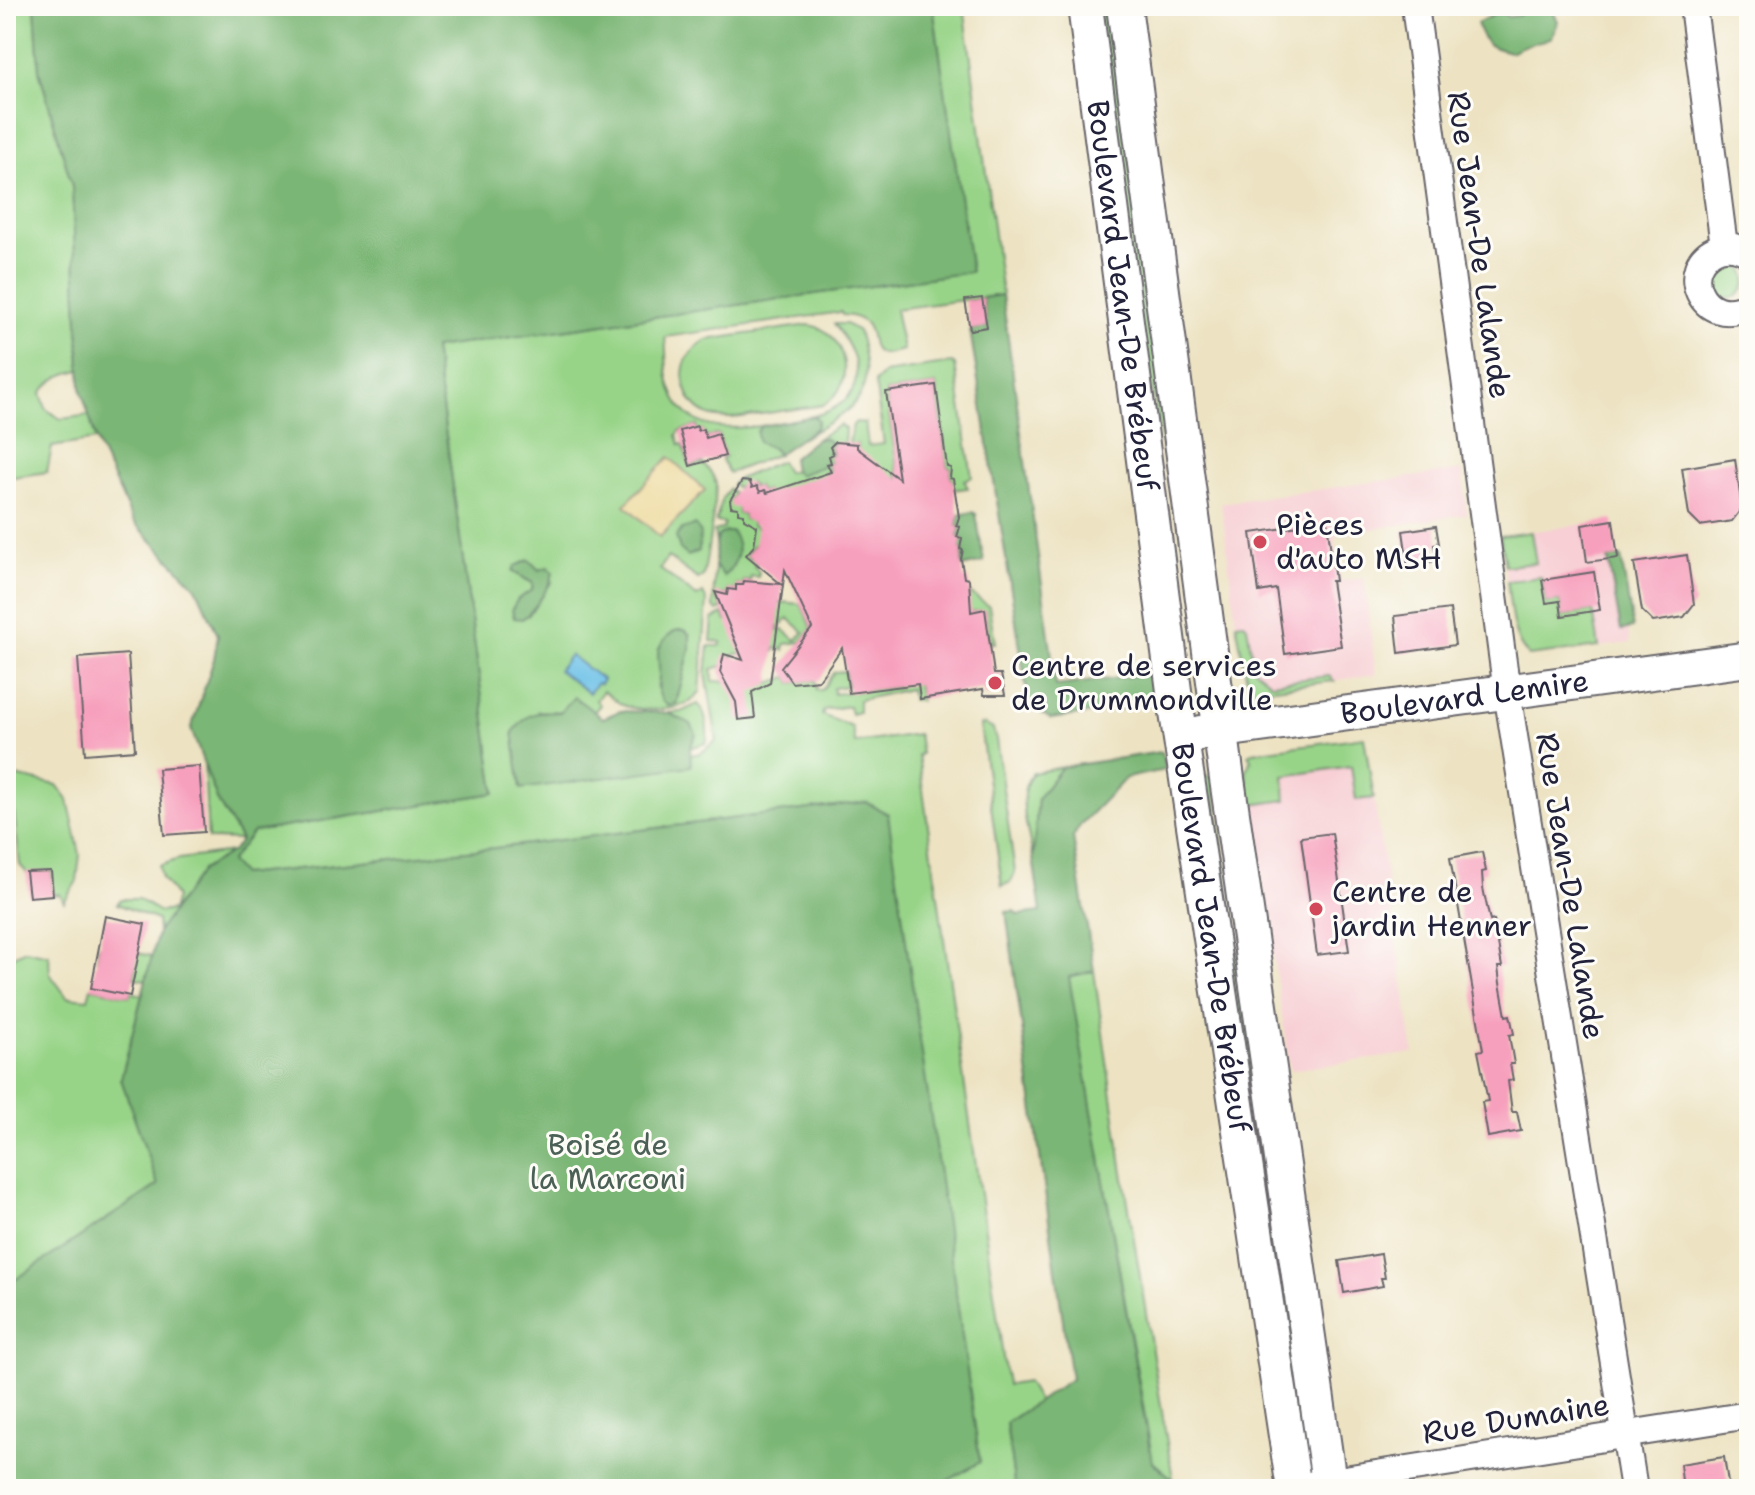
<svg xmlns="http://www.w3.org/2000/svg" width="1755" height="1495" viewBox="0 0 1755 1495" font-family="'Shantell Sans',sans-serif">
  <rect width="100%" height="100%" fill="#fdfcf7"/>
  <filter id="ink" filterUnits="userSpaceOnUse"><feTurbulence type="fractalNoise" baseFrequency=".0125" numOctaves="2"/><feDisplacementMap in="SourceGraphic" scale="16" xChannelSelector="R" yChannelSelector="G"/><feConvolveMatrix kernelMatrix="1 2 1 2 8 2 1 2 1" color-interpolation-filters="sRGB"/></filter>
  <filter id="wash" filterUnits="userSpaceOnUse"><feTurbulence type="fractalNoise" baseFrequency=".006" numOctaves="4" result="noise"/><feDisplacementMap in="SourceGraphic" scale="32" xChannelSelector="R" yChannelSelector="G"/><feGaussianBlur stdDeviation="1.8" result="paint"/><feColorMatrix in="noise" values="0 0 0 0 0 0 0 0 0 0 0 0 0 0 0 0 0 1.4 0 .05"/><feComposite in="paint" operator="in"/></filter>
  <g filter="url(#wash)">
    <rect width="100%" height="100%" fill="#ede3c3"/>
    <g fill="#f7cfd4">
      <path d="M1462 470 1467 514 1335 535 1340 581 1364 578 1376 675 1249 691 1236 623 1221 503Z"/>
      <path d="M1613 520 1630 643 1529 656 1522 650 1514 631 1500 536Z"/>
      <path d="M1364 737 1414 1053 1290 1070 1246 771 1252 759 1249 755 1257 750Z"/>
    </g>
    <g fill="#98d488" stroke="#5d7b62" stroke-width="2" fill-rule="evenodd">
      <path d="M6 6H35L39 70 72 186 80 370C62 374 52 379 41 393L46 409 61 419 89 415 96 440 52 447 47 472 6 478Z"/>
      <path d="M933 6H964L1002 295 895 309 903 350C897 351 890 354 884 354 861 353 886 317 842 315L841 312 665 337C667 351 665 368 669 382 682 430 719 431 761 426L757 432 778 454 729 473 721 459 725 457 718 434 706 438 703 430 698 431 697 426 680 431 677 435 680 445 683 444 690 466 702 463C708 469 715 476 716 485 717 490 705 572 703 576L698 579 668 557 660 569 697 597 703 593 707 601 700 692C686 713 647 712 625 706 617 703 610 695 603 691L596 700 600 705 594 712 537 711 691 766 690 755 701 753 717 740 706 674 709 646H720L722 642 711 641 713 619 723 614 726 621 775 609 781 602 801 604 812 628 801 642 785 644 784 650 775 648 774 652 735 654 722 666 712 669 713 681 770 683 788 677 792 683 815 680 817 690H822L834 672 845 671 847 686 833 688 834 694 897 687 898 683 917 679 920 701H912L910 689 859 700V712L851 714 849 706 824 710 822 715 852 727 855 743 918 734 921 754 918 755 1007 1385 1027 1382 1038 1401 1006 1423 1015 1489H933L980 1462 866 802 504 847 241 875 229 862 253 832 495 793 434 348 970 272ZM524 579 552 582 534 605 529 615 515 618 512 609 518 599 532 590 533 583ZM788 618 804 632 796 640 784 630 775 631ZM690 635V650L676 704 657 689 660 672 658 650Z"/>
      <path d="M1097 6H1110L1172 470 1168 471 1143 343Z"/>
      <circle cx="1728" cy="280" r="18"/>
      <path d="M834 324H846L858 331C879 399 855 408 801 439L816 428 818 420 814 416C868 401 865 362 834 324Z"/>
      <path d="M808 325C846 329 859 387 823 405 805 408 786 410 768 413 732 419 693 428 684 381 680 363 692 349 706 340Z"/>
      <path d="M952 363 955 365 972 477 964 480 968 488 951 490 953 479 950 478 951 468 947 467 936 385 886 392 902 504 857 448V444H849L853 425 856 422 865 423 868 446 884 444 875 382 884 373Z"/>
      <path d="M840 425 845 429 844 443 834 445 824 438 815 440Z"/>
      <path d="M780 461 787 472 794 470 800 474 827 464 830 470 825 473 827 479 768 497 765 490 760 492 757 486 753 488 750 482 738 488 732 485 736 480Z"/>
      <path d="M729 489 734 494 730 500 738 508V513L744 514V519L751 521V525L764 532 746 555 757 564 754 566 759 572 758 577 751 576 750 581H744L743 585H737L736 590H728L727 595 721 594 718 600 722 609 717 611 713 606 715 566 724 576 732 532 719 535 716 543 714 531 723 529 724 523 716 522 722 499Z"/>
      <path d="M1531 532 1536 563 1505 566 1500 536Z"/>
      <path d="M1541 577 1546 603 1560 601 1562 616 1593 611 1599 647 1529 656C1510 638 1511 606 1507 581Z"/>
      <path d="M968 592 989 606 995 643H990L985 610 968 612Z"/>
      <path d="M1243 622 1247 626 1254 669 1271 683 1329 676 1334 681 1249 691 1236 623Z"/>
      <path d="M698 704C706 711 709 733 706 743L690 748 696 734 691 725 668 713 681 712Z"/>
      <path d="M984 724 993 729 996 740 1015 872 1011 882 1002 886 980 725Z"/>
      <path d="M1364 737 1374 798 1356 800 1351 766 1284 776 1286 800 1251 805 1246 771 1252 759 1249 755 1253 752Z"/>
      <path d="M204 763 218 802 241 840 208 839Z"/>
      <path d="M1062 767 1038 798 1033 858C1029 833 1014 793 1033 773Z"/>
      <path d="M10 775 57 785 68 800 80 854 77 881 64 902 60 894 53 895 51 871 27 873 20 865Z"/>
      <path d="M1206 775 1213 779 1309 1460 1304 1459 1203 779Z"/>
      <path d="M232 852 202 870 158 932 157 920 117 904 121 899H138L160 912 172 910 176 897 162 878 159 866 179 859Z"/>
      <path d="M99 945 152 956 146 980 134 978 136 967 97 959Z"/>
      <path d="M25 950 49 955 50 974 67 997 88 999 91 988 130 996 131 992 142 995 121 1079 158 1185 6 1286V960Z"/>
      <path d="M1094 971 1122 1166 1173 1479 1153 1462 1068 976Z"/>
    </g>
    <g fill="#7ab674" stroke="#4e6c58" stroke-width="2">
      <path d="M35 6H933L971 272 434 348 495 793 253 832 230 862 242 875 504 847 866 802 888 814 980 1462 933 1489H6V1286L158 1185 121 1079 158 932 202 870 232 852 241 840 218 802 191 729 214 659 218 635 196 587 133 521 98 446 81 389 72 186 39 70Z"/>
      <path d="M1522 6H1550L1558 21 1552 37C1538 44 1524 43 1511 52 1490 48 1483 44 1477 23L1495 14 1503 13 1508 17 1519 15Z"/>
      <path d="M1002 295 1056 686 1150 674 1155 704 1051 719 1032 707 1028 698 970 330 987 327 982 298Z"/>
      <path d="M814 416 818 420 816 428 778 454 774 449 758 442 757 432 761 426Z"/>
      <path d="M824 438 834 445 831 447V463L799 475 794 470 792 459 815 440Z"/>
      <path d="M972 512 976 514 984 562 962 567 963 550 959 549 962 538 957 537 960 527 956 526 959 518 955 516Z"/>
      <path d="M695 525 700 532 699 551 688 556 680 549 676 537 682 529Z"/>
      <path d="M726 532H732C742 548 738 563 724 576L715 566 716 543 719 535Z"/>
      <path d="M1621 557 1633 628 1621 630 1608 559Z"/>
      <path d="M529 560 539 570 548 567 553 572C552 584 532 614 522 619L514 618 512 609 518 599 532 590 533 583 513 572 515 566Z"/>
      <path d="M677 630H685L690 635V649L676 704 668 706C654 696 660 684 659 669 659 663 657 655 659 649 662 641 670 633 677 630Z"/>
      <path d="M574 697 603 718 620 711 668 713 691 724 696 734 690 748 691 766 521 789 513 732C531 710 533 713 560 712Z"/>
      <path d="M1162 752 1165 770 1126 778 1081 824 1073 837 1094 971 1069 977 1152 1462 1173 1479 1175 1489H1015L1006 1423 1071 1379 1006 912 1015 911 1019 915 1041 912 1033 858 1038 798 1062 767Z"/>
    </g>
    <path fill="#eeda9e" stroke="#887e6c" stroke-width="2" d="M669 457 705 490 660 537 625 505Z"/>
    <path fill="#6ac0e7" stroke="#467191" stroke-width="2" d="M570 655 603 680 600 684 597 683 589 693 558 670Z"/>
    <g id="blocks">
      <g fill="#f7a0bd">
        <path d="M982 298 987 327 970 330 965 300Z"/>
        <path d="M936 385 947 467 951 468 950 478 953 479 959 517 956 526 960 527 957 537 962 538 960 549 963 550 961 559 964 578 969 579 971 612 985 609 994 674H1001L1005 695H984L983 689 920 699 918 684 849 693 842 648 819 680 792 683 781 667 812 628 785 570 770 683 752 692 755 718 738 720 736 702 720 672 724 654 743 660 715 592 727 595 728 589 736 590V585H743L744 581 781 584 746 555 754 546 757 526 744 519V514L738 513V508L731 507 730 500 742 481 750 482 752 488 757 486 760 492 765 490 767 493 831 472 827 464 831 463 829 456 833 454 830 447 835 442 857 444V448L899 479 886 392Z"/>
        <path d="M697 426 698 431 703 429 706 438 718 434 725 456 690 466 680 431Z"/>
        <path d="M1735 459 1742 508 1732 521 1700 526 1689 515 1682 468Z"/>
        <path d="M1613 520 1618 558 1587 562 1582 525Z"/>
        <path d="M1327 522 1335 581H1331L1341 646 1285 654 1276 589 1259 592 1251 533Z"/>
        <path d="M1436 526 1439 544 1434 545 1437 561 1408 565 1403 531Z"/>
        <path d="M1687 555 1694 604 1684 617 1653 622 1642 611 1634 563Z"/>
        <path d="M1594 572 1600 610 1562 616 1560 601 1546 603 1542 580Z"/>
        <path d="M1450 609 1455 645 1399 653 1395 616Z"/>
        <path d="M128 654 135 750 85 754 78 658Z"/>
        <path d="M199 766 204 832 164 835 158 769Z"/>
        <path d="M1332 833 1349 951 1317 955 1301 837Z"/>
        <path d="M1482 852 1486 871 1482 872 1483 888 1490 921 1494 920 1502 967H1498L1500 983 1506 1016 1510 1015 1514 1034 1509 1035 1514 1064H1510L1513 1080 1508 1081 1512 1112H1517L1521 1131 1488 1137 1482 1102 1488 1101 1478 1051 1483 1050 1450 858Z"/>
        <path d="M51 871 53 895 29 897 26 872Z"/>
        <path d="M105 916 145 924 130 996 91 988Z"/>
        <path d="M1381 1254 1385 1278H1381L1383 1286 1344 1293 1339 1261Z"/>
        <path d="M1724 1457 1729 1489H1683L1680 1464Z"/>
      </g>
    </g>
  </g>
  <g filter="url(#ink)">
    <use href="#blocks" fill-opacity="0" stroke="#69666b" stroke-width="2"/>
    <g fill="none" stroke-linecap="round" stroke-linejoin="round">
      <defs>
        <g id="minor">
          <path d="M1415 6 1507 692 1634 1489"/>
          <path d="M1693 6 1724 246"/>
          <path d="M1749 254C1740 247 1730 245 1719 248 1674 264 1702 332 1749 305"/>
          <path d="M1313 1484 1749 1415"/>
        </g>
        <g id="major">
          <path id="s1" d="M1085 6 1176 706 1294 1489"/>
          <path d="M1124 6 1227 779 1330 1489"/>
          <path id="s2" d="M1201 733 1749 659"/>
        </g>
      </defs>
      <use href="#minor" stroke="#69666b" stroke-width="30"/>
      <use href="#major" stroke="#69666b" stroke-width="38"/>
      <use href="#minor" stroke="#fff" stroke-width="26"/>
      <use href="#major" stroke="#fff" stroke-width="34"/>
    </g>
  </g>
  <g fill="#d1495b" stroke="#fdfcf7" stroke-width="3">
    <circle cx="1260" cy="542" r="8"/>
    <circle cx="995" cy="683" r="8"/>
    <circle cx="1316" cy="909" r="8"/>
  </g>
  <g text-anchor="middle" stroke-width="6" stroke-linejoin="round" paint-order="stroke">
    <g font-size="30" fill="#22223b" stroke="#fdfcf7">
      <text transform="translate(1479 245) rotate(82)" y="10">Rue Jean-De Lalande</text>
      <text dy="10" stroke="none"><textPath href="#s1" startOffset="292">Boulevard Jean-De Brébeuf</textPath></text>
      <text dy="10" stroke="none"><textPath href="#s2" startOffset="266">Boulevard Lemire</textPath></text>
      <text transform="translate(1570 886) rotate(81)" y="10">Rue Jean-De Lalande</text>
      <text dy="10" stroke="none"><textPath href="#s1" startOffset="940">Boulevard Jean-De Brébeuf</textPath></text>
      <text transform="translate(1516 1419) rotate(-9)" y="10">Rue Dumaine</text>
    </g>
    <g font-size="30" fill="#22223b" stroke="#fdfcf7" text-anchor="start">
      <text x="1276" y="535">Pièces<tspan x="1276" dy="34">d'auto MSH</tspan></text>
      <text x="1011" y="676">Centre de services<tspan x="1011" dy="34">de Drummondville</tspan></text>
      <text x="1332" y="902">Centre de<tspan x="1332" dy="34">jardin Henner</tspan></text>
    </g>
    <g font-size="30" fill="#4b6056" stroke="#fdfcf7">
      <text x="608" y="1155">Boisé de<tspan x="608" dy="34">la Marconi</tspan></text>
    </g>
  </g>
  <rect width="1755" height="1495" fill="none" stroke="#fdfcf7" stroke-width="32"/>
</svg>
